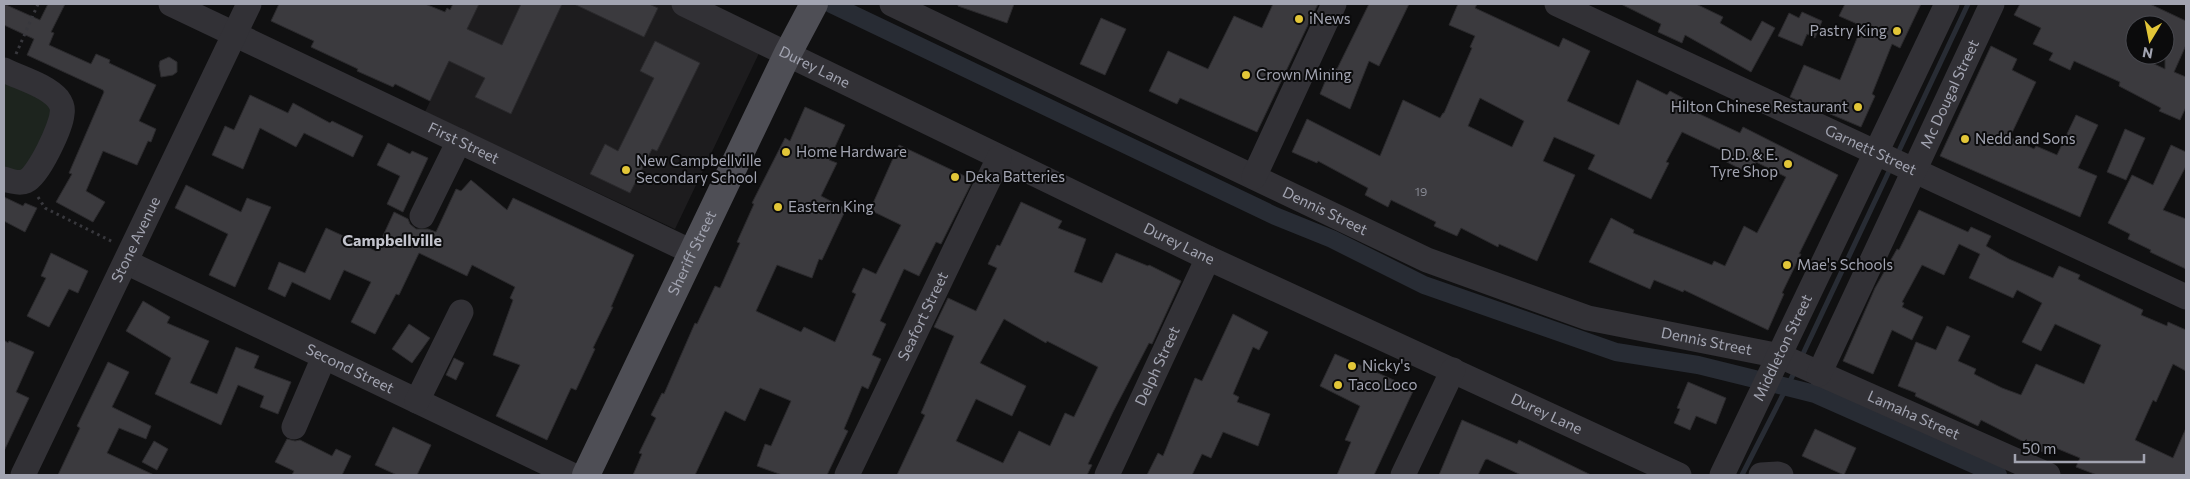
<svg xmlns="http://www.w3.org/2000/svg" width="2190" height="479" viewBox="0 0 2190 479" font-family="Commissioner,sans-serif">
  <rect width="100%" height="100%" fill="#101011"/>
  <path fill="#1d1c1e" d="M479 4H671L762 47 675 229 425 112 459 40 461 41Z"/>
  <path fill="#1d241e" d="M4 81 49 101 51 123 27 167 20 173 4 171Z"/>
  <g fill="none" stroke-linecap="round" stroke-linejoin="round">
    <g stroke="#282c34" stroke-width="5">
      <path d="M1897 155 1968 4"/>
      <path d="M1801 358 1891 167"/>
      <path d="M1742 475 1795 371"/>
    </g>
    <path stroke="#282c34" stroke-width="18" d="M831 4 1275 216 1332 239 1424 285 1616 352 1698 365 1815 394 1998 475"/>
  </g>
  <g fill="#3b3a3e" stroke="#2b2a2d" fill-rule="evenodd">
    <path d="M4 4 40 20 48 4H65L51 32 54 33 49 45 91 64 96 54 110 60 109 63 156 85 139 121 156 129 151 142 148 141 137 165 103 151 86 191 105 202 93 222 56 202 72 174 69 173 104 92 103 90 27 55 34 39 4 25Z"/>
    <path d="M279 4H425L445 12 447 8 450 10 453 4H479L467 29 502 45 521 4H562L511 114 475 97 485 78 449 61 430 101 395 84 393 87 357 71 358 69 311 47 314 41 271 21Z"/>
    <path d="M574 4H649L658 8 644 37Z"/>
    <path d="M958 4H1014L1007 23 958 6Z"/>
    <path d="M1273 4H1318L1257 132 1180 98 1177 104 1149 91 1168 51 1208 69 1234 16 1262 28Z"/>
    <path d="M1369 4H1409L1379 66 1369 61 1350 109 1320 94 1331 67 1337 69Z"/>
    <path d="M1458 4H1477L1475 8 1559 47 1563 38 1590 51 1567 101 1619 125 1637 80 1667 95 1670 91 1696 105 1693 111 1740 133 1743 127 1838 175 1799 254H1801L1782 293 1784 294 1768 330 1684 290 1683 292 1654 280 1650 289 1589 262 1611 218 1634 230 1633 233 1712 265 1714 261 1725 266 1744 226 1757 233 1786 177 1756 162 1750 174 1725 161 1729 154 1682 132 1666 162 1669 163 1651 199 1588 169 1595 155 1554 137 1543 161 1575 175 1537 261 1499 244 1498 247 1461 228 1457 236 1434 226 1436 222 1391 200 1388 207 1365 195 1368 188 1318 161 1317 163 1292 152 1307 119 1380 156 1403 100 1440 118 1443 113H1444L1472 48 1470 47 1475 36 1449 25ZM1480 98 1524 121 1512 147 1468 126Z"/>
    <path d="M1621 4H1696L1723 17 1720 23 1751 41 1762 21 1775 28 1751 72 1685 35 1682 43 1658 32 1661 24Z"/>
    <path d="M1845 4H1921L1900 48 1892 44 1872 94 1875 96 1861 127 1790 97 1804 65 1840 80 1862 26 1839 16Z"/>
    <path d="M2020 4H2150L2186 21V45L2174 72 2186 77V107L2180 120 2159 111 2161 108 2119 86 2120 82 2074 61 2070 70 2049 60 2053 53 2033 44 2041 28 2014 15ZM2135 25H2165V69L2135 55Z"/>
    <path d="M1802 12 1822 21 1815 38 1807 34 1802 46 1778 36 1789 13 1799 18Z"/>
    <path d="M1101 18 1126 29 1105 75 1080 64Z"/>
    <path d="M655 41 700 63 657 151 652 149 630 193 590 174 605 144 618 151 654 78 640 71Z"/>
    <path d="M1991 46 2017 59 2012 70 2036 82 2010 137 2034 149 2036 146 2057 155 2076 115 2098 125 2078 168 2097 176 2080 217 1940 156Z"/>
    <path d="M169 57 177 62V72L173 75 161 77 159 66 160 61Z"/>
    <path d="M250 95 288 113 293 103 330 123 332 121 363 136 353 157 304 133 296 147 260 128 243 169 212 155 225 126 234 130Z"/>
    <path d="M805 107 845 125 829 160 837 163 821 196 846 209 822 260 819 259 812 278 777 265 756 311 801 332 804 327 835 342 856 294 852 292 863 268 876 274 901 225 870 210 899 145 973 180 941 244 936 242 919 276 904 269 880 321 886 324 872 355 881 359 868 389 862 386 844 429 848 431 827 475H782L757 466 765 444 771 446 791 401 760 388 745 421 725 411 695 475H633L642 454 639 453 656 418 651 415 662 393 664 394 695 323 697 324 715 286 720 288 740 243 737 242 754 204 752 203 785 138 790 141Z"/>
    <path d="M2125 129 2145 138 2126 180 2107 172Z"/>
    <path d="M388 143 410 154 412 151 428 158 403 212 387 204 400 176 377 165Z"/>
    <path d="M2171 145 2186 152V166L2163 210 2186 219V269L2150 252 2151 250 2128 239 2130 234 2108 223 2132 175 2153 185Z"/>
    <path d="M471 180 507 210 513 198 634 255 611 307H613L593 348 595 349 576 390 571 388 547 440 496 416 520 365 493 355 513 300 510 298 515 287 472 265 467 276 419 253 399 295 396 294 375 334 351 322 371 282 344 270 330 300 292 282 285 297 268 289 279 262 305 273 326 228 376 251 394 212 408 219 410 224 416 229H428L436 232 456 189 461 191Z"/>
    <path d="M186 185 241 212 247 198 271 207 235 287 209 275 228 234 175 208Z"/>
    <path d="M4 197 23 206 25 203 37 208 25 232 4 221Z"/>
    <path d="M1021 202 1062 221 1058 228 1086 239 1074 272 1102 283 1116 253 1148 266 1149 265 1181 281 1152 344 1149 343 1113 412 1088 464 1092 465 1087 475H897L925 415 921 413 954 336 934 327 948 298 976 311 997 268 988 264 997 245 1000 246ZM1004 319 1046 343 1047 341 1098 367 1074 417 1065 413 1050 446 1019 431 1003 463 956 441 976 399 1012 416 1026 386 980 363Z"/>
    <path d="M1919 210 1968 232 1971 227 1991 236 1986 246 2009 259 2053 278 2059 266 2080 275 2078 279 2143 310 2141 315 2167 326 2168 322 2186 330V371L2173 364 2156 402 2153 400 2135 440 2173 458 2186 428V475H2097L2076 467 2080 458 2051 446 2048 454 2027 446 2028 444 1981 420 1978 426 1915 396 1916 393 1898 386 1916 342 1936 350 1947 326 1970 336 1958 361 1976 369 1974 374 2002 388 2021 395 2036 364 2084 384 2101 345 2055 324 2041 351 2022 342 2042 303 2017 290 2013 298 1969 278 1980 254 1959 244 1944 275 1922 265 1902 302 1904 303 1902 307 1923 317 1912 340 1892 330 1873 374 1843 361 1875 288 1897 249 1899 250Z"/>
    <path d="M51 253 88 271 78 293 69 289 49 327 27 316 46 278 41 276Z"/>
    <path d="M143 301 170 317 167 323 209 341 190 383 217 394 236 347 259 356 254 368 291 382 278 414 260 407 264 396 238 385 221 425 155 394 171 358 126 331Z"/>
    <path d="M1233 314 1268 332 1259 350 1253 347 1233 394 1239 397 1237 402 1270 414 1258 446 1223 432 1211 458 1202 454 1192 475H1147L1158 453 1163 456 1195 378 1202 381Z"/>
    <path d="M409 324 430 338 412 363 392 349Z"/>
    <path d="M4 340 8 343 9 341 34 352 16 392 29 398 4 451Z"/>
    <path d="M1335 354 1414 389 1374 475H1337L1351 442 1345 440 1360 406 1320 386Z"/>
    <path d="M454 358 464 363 456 380 446 375Z"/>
    <path d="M108 362 129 372 112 407 151 426 146 439 119 428 107 453 154 475H58L80 428 77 426Z"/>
    <path d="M1688 382 1726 398 1716 424 1696 416 1690 430 1674 423 1680 409 1677 408Z"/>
    <path d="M1462 420 1517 444 1519 440 1591 475H1521L1487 459 1485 460 1478 475H1439Z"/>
    <path d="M393 427 431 445 417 475H397L375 465Z"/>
    <path d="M1815 429 1856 448 1844 475 1802 456Z"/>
    <path d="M287 439 295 441 300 440 332 456 336 449 351 456 342 475H292L294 471 275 462Z"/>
    <path d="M154 441 168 449 157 470 142 462Z"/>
  </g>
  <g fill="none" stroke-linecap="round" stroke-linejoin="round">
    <g stroke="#38383d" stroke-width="3" stroke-dasharray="2.5 4" stroke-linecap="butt">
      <path d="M16 54 38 4"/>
      <path d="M38 197 45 208 113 242"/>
    </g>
    <g stroke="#323136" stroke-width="25">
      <path id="s1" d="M171 4 692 252"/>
      <path id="s2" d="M684 4 1208 258 1679 475"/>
      <path id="s3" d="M892 4 1427 260 1588 318 1780 356 2048 475"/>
      <path id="s4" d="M1557 4 2186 297"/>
      <path d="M4 70C20 78 46 85 58 99 61 103 63 109 62 114 61 127 39 175 26 181 20 184 10 181 4 179"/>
      <path d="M1254 177 1334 4"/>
      <path d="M422 216 459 141"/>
      <path id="s5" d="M126 262 572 475"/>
      <path id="s6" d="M1819 374 1992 4"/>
      <path d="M417 401 461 312"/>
      <path d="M294 427 324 357"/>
      <path id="s7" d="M23 475 249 4"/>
      <path id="s8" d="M847 475 999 158"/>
      <path id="s9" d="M1107 475 1208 258"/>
      <path d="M1403 475 1453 370"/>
      <path id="s10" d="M1722 475 1947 4"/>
      <path d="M1761 475 1778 474 1781 475"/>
    </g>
    <path stroke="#4e4e55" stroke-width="28" id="s11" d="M586 475 788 53 814 4"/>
  </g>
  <g fill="#e2c638" stroke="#0b0b0c" stroke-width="2">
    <circle cx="1299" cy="19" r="5"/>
    <circle cx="1897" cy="31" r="5"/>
    <circle cx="1246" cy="75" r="5"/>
    <circle cx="1858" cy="107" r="5"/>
    <circle cx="1965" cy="139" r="5"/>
    <circle cx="786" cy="152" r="5"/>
    <circle cx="1788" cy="164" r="5"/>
    <circle cx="626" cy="170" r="5"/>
    <circle cx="955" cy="177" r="5"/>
    <circle cx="778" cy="207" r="5"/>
    <circle cx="1787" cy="265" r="5"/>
    <circle cx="1352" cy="366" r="5"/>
    <circle cx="1338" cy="385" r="5"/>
  </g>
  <g text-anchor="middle" stroke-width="4" stroke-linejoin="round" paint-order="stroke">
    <g font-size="12" fill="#888a94">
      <text x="1421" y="196">19</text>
    </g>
    <g font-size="15" fill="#a2a4b1" stroke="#0b0b0c" text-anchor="start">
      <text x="1309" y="24">iNews</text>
      <text x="1887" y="36" text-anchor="end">Pastry King</text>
      <text x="1256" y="80">Crown Mining</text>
      <text x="1848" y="112" text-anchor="end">Hilton Chinese Restaurant</text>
      <text x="1975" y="144">Nedd and Sons</text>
      <text x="796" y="157">Home Hardware</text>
      <text x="1778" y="160" text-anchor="end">D.D. &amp; E.<tspan x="1778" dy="17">Tyre Shop</tspan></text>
      <text x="636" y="166">New Campbellville<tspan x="636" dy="17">Secondary School</tspan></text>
      <text x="965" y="182">Deka Batteries</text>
      <text x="788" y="212">Eastern King</text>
      <text x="1797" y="270">Mae's Schools</text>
      <text x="1362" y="371">Nicky's</text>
      <text x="1348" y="390">Taco Loco</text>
    </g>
    <g font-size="15" fill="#a2a4b1" stroke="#0b0b0c">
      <text dy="5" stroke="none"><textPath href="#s2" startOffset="145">Durey Lane</textPath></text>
      <text dy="5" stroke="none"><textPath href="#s6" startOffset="309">Mc Dougal Street</textPath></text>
      <text dy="5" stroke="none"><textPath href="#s1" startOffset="324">First Street</textPath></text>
      <text dy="5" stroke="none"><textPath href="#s4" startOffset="346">Garnett Street</textPath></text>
      <text dy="5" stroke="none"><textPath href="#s3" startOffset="480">Dennis Street</textPath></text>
      <text dy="5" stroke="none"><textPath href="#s7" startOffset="261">Stone Avenue</textPath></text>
      <text dy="5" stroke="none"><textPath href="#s2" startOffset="550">Durey Lane</textPath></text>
      <text dy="5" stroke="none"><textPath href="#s11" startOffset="246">Sheriff Street</textPath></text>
      <text dy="5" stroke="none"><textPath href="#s8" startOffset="176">Seafort Street</textPath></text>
      <text dy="5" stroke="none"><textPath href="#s3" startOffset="885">Dennis Street</textPath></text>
      <text dy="5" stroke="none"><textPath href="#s10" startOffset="141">Middleton Street</textPath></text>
      <text dy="5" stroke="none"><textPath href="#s9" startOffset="120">Delph Street</textPath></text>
      <text dy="5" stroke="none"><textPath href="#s5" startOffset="248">Second Street</textPath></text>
      <text dy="5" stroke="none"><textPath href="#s2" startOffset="955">Durey Lane</textPath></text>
      <text dy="5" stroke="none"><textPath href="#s3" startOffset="1106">Lamaha Street</textPath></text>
    </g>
    <g font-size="16" font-weight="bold" fill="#c3c4cd" stroke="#0b0b0c">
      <text x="392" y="246">Campbellville</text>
    </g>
  </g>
  <rect width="2190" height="479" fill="none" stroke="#a2a4b1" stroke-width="10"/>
  <g transform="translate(2150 40) rotate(190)"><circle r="24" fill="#0b0b0c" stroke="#47484e"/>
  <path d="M0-4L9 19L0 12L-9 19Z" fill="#e2c638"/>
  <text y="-8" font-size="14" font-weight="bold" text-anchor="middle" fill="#a2a4b1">N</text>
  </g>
  <path d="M2015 454v8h129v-8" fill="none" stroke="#a2a4b1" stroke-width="2.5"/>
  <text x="2022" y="454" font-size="15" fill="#a2a4b1" stroke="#0b0b0c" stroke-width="4" paint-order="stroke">50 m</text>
</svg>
